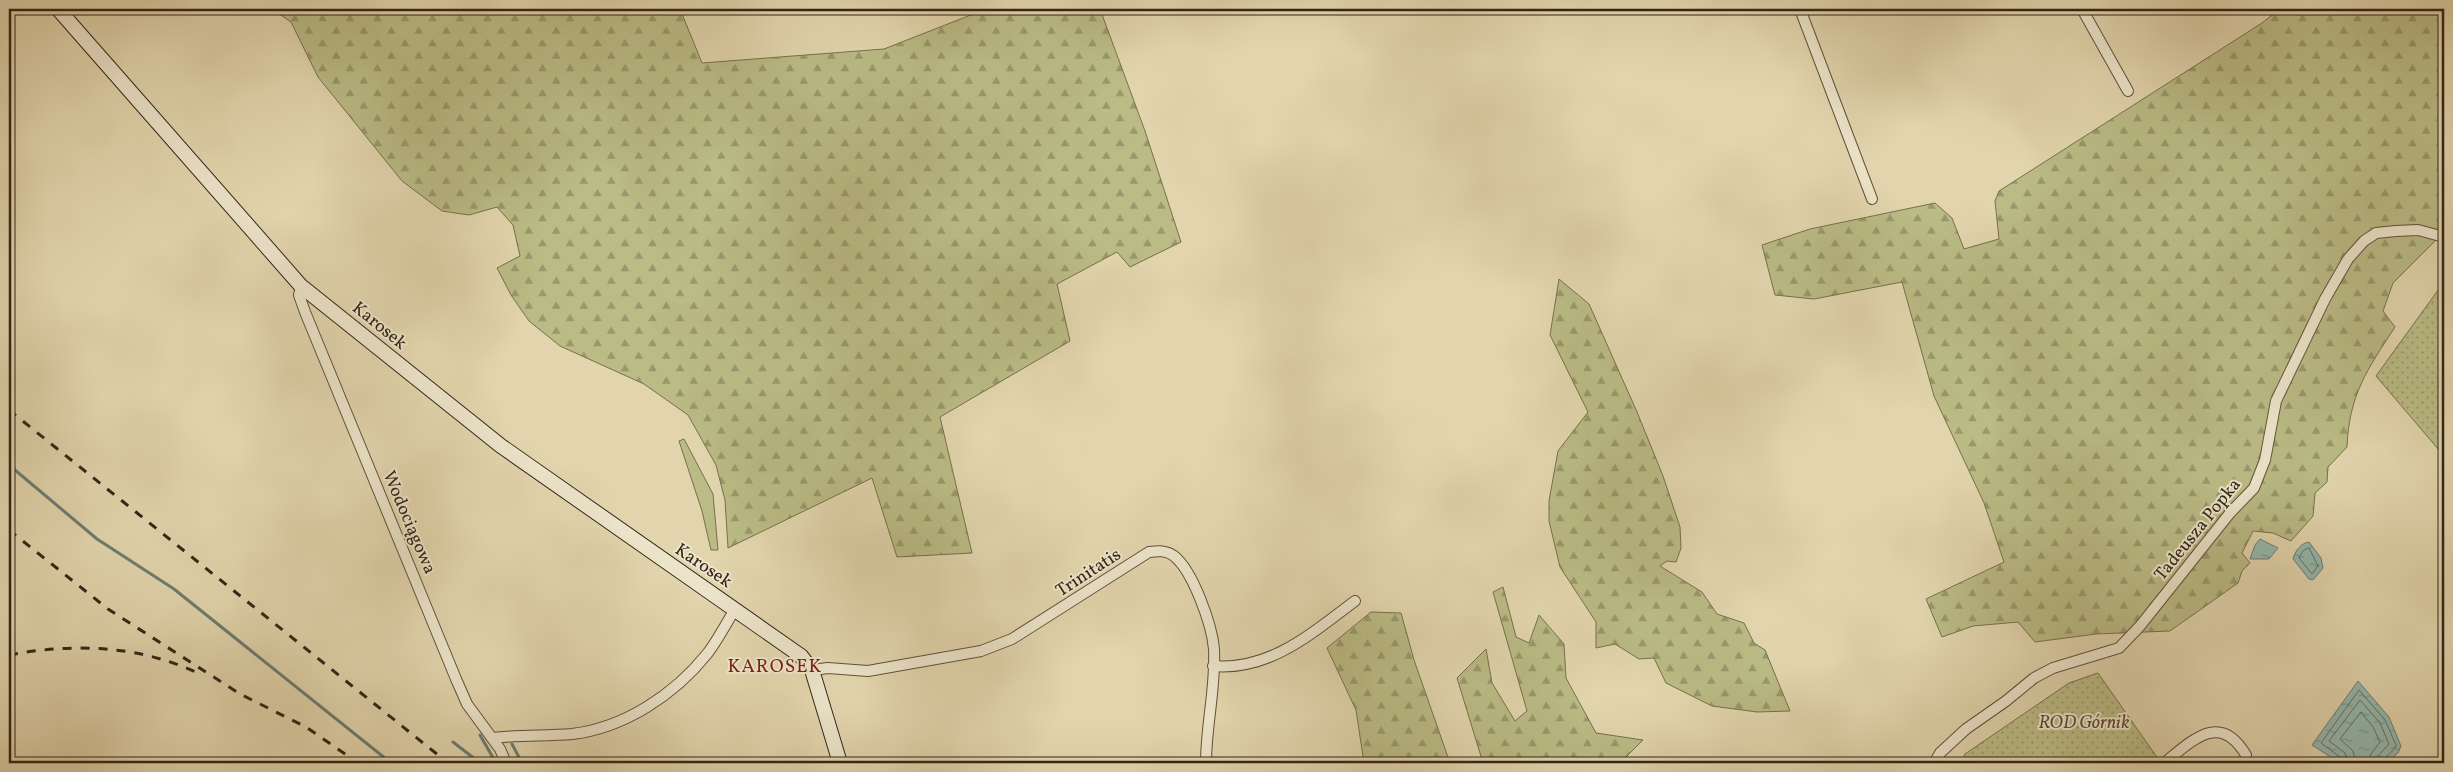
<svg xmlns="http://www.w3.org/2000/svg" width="2453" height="772" viewBox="0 0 2453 772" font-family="Vollkorn,serif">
  <defs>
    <pattern id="forest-firs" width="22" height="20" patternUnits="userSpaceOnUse" patternTransform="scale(1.25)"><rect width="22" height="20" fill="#babb85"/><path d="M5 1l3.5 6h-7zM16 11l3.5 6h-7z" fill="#98986c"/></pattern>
    <pattern id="garden-dots" width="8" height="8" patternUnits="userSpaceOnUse" patternTransform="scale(1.25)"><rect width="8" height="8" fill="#babb85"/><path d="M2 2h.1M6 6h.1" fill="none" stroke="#98986c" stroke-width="1.8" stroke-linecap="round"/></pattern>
    <pattern id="water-ripples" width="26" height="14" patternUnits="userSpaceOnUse" patternTransform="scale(1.25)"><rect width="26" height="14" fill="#95b8ae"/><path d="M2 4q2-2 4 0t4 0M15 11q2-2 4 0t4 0" fill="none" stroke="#7a958d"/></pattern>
  </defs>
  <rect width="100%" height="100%" fill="#e2d5ad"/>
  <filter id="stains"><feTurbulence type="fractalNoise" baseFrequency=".004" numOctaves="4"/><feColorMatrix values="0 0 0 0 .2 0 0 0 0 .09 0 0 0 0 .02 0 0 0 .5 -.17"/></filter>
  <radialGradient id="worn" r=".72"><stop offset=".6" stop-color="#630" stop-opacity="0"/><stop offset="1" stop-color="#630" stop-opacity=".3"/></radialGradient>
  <path fill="#babb85" stroke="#76704e" d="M684 439 713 494 718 550H711L702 511 679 441Z"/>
  <g fill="url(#forest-firs)" stroke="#76704e">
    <path d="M272 9H680L702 63 884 49 986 9H1100L1145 131 1181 242 1130 267 1117 252 1057 284 1070 341 940 417 972 553 897 557 872 478 728 548 725 500 716 465 688 415 644 384 560 346 529 321 511 295 497 268 520 256 513 225 497 207 469 215 442 211 402 181 318 77 291 22Z"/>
    <path d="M2280 9H2444V232L2393 283 2383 311 2395 327C2367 370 2349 395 2347 447L2328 467 2327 482 2315 493 2313 516 2291 541 2273 533 2253 531 2242 553 2250 563 2242 571 2238 583 2170 631 2096 634 2035 642 2018 622 1973 626 1942 637 1926 599 2004 562 1984 503 1934 396 1902 282 1814 299 1775 295 1762 245 1810 229 1935 203 1952 218 1964 249 1999 239 1995 201 1999 191 2262 23Z"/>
    <path d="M1559 279 1589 304 1637 412 1663 476 1680 527 1681 548 1676 562 1667 561 1660 566 1702 592 1717 614 1744 623 1754 643 1765 650 1790 711 1757 712 1712 706 1666 683 1654 658 1639 659 1615 644 1596 648V622L1560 567 1549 521V501L1558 451 1588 412 1550 335Z"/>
    <path d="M1503 587 1516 637 1529 643 1539 615 1564 644 1566 678 1596 733 1643 740 1620 763H1483L1457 678 1486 649 1492 683 1515 721 1527 711 1493 592Z"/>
    <path d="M1371 612 1401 613 1414 660 1450 763H1364L1356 710 1327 648Z"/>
  </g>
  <g fill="url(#garden-dots)" stroke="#76704e">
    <path d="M2444 282V456L2376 376Z"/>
    <path d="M2098 673 2161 763H1961L1965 754 2069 683Z"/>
  </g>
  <g fill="url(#water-ripples)" stroke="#6e7d72">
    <path d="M2260 539 2278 548 2269 559H2250L2255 545Z"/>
    <path d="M2309 542 2321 558 2323 568 2313 580 2309 579 2293 559C2295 551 2301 543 2309 542Z"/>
    <path d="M2358 681 2389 717 2401 746 2398 753 2386 763H2340L2312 745Z"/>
  </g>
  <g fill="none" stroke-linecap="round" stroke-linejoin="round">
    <g stroke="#646e62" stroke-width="1">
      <path d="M2309 548 2318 566 2312 574 2299 558 2303 551Z"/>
      <path d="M2342 763 2340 757 2321 743 2359 690 2385 720 2396 745C2394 753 2384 755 2383 763"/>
      <path d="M2349 763 2345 753 2329 741 2360 700 2380 723 2389 744 2378 756 2377 763"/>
      <path d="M2356 763 2353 751 2340 739 2361 712 2373 727 2380 742 2371 754 2369 763"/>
    </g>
    <g stroke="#6e7d72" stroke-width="3">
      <path d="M9 465 97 539 174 589 391 763"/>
      <path d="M480 735 496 763"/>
      <path d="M453 742 480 763"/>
      <path d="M512 744 522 763"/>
    </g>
    <defs>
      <g id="street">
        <path d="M1800 9 1872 199"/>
        <path d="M2082 9 2128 91"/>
        <path d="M301 286 299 295 305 312 456 679 467 704 500 749 506 763"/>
        <path d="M1213 666C1270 671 1312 633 1355 601"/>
        <path d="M812 670 828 668 868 671 981 651 1012 639 1149 552C1158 551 1166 550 1174 556 1193 571 1212 625 1214 649 1216 687 1206 725 1206 763"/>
        <path d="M492 738C519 735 545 736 572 734 624 728 674 695 707 654 717 641 726 624 735 609"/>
        <path d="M1934 763 1940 753 1966 729 2006 701 2034 678 2053 668 2119 648 2140 626 2230 513 2254 488 2265 460 2276 401 2325 299 2348 259 2364 241 2376 233 2396 231 2418 230 2444 237"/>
        <path d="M2164 763C2193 740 2220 711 2246 755"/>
      </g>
      <path id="secondary" d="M58 9 301 286 501 446 801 656 812 670 840 763"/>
    </defs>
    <use href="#street" stroke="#5f513c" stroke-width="12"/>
    <use href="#secondary" stroke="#332517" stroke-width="16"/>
    <use href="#street" stroke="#ece4ca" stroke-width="10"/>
    <use href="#secondary" stroke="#ece4ca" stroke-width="14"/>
    <g stroke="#332517" stroke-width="3" stroke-dasharray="9 9" stroke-linecap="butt">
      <path d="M9 410 448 763"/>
      <path d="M9 530 108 609 240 694 306 727 358 763"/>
      <path d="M9 655C73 643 140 645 200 674"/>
    </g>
  </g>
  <g text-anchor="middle" stroke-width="4" stroke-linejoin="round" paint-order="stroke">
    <g font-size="18" fill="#332517" stroke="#ece4ca">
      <text transform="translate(380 325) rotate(39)" y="6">Karosek</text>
      <text transform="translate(410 522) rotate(67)" y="6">Wodociągowa</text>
      <text transform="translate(2197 529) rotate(-51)" y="6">Tadeusza Popka</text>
      <text transform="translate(704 565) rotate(34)" y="6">Karosek</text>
      <text transform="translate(1088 572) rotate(-33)" y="6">Trinitatis</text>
    </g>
    <g font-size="18" font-style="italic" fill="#554a32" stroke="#ece4ca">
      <text x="2084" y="728">ROD Górnik</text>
    </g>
    <g font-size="19" letter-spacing="1" fill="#7a1f14" stroke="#ece4ca">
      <text x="775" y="672">KAROSEK</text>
    </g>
  </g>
  <rect width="2453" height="772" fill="none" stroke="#e2d5ad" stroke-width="30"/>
  <rect x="10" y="10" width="2433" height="752" fill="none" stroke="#332517" stroke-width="2.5"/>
  <rect x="15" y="15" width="2423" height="742" fill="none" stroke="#332517"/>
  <rect width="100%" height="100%" filter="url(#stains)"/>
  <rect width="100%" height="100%" fill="url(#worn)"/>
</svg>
